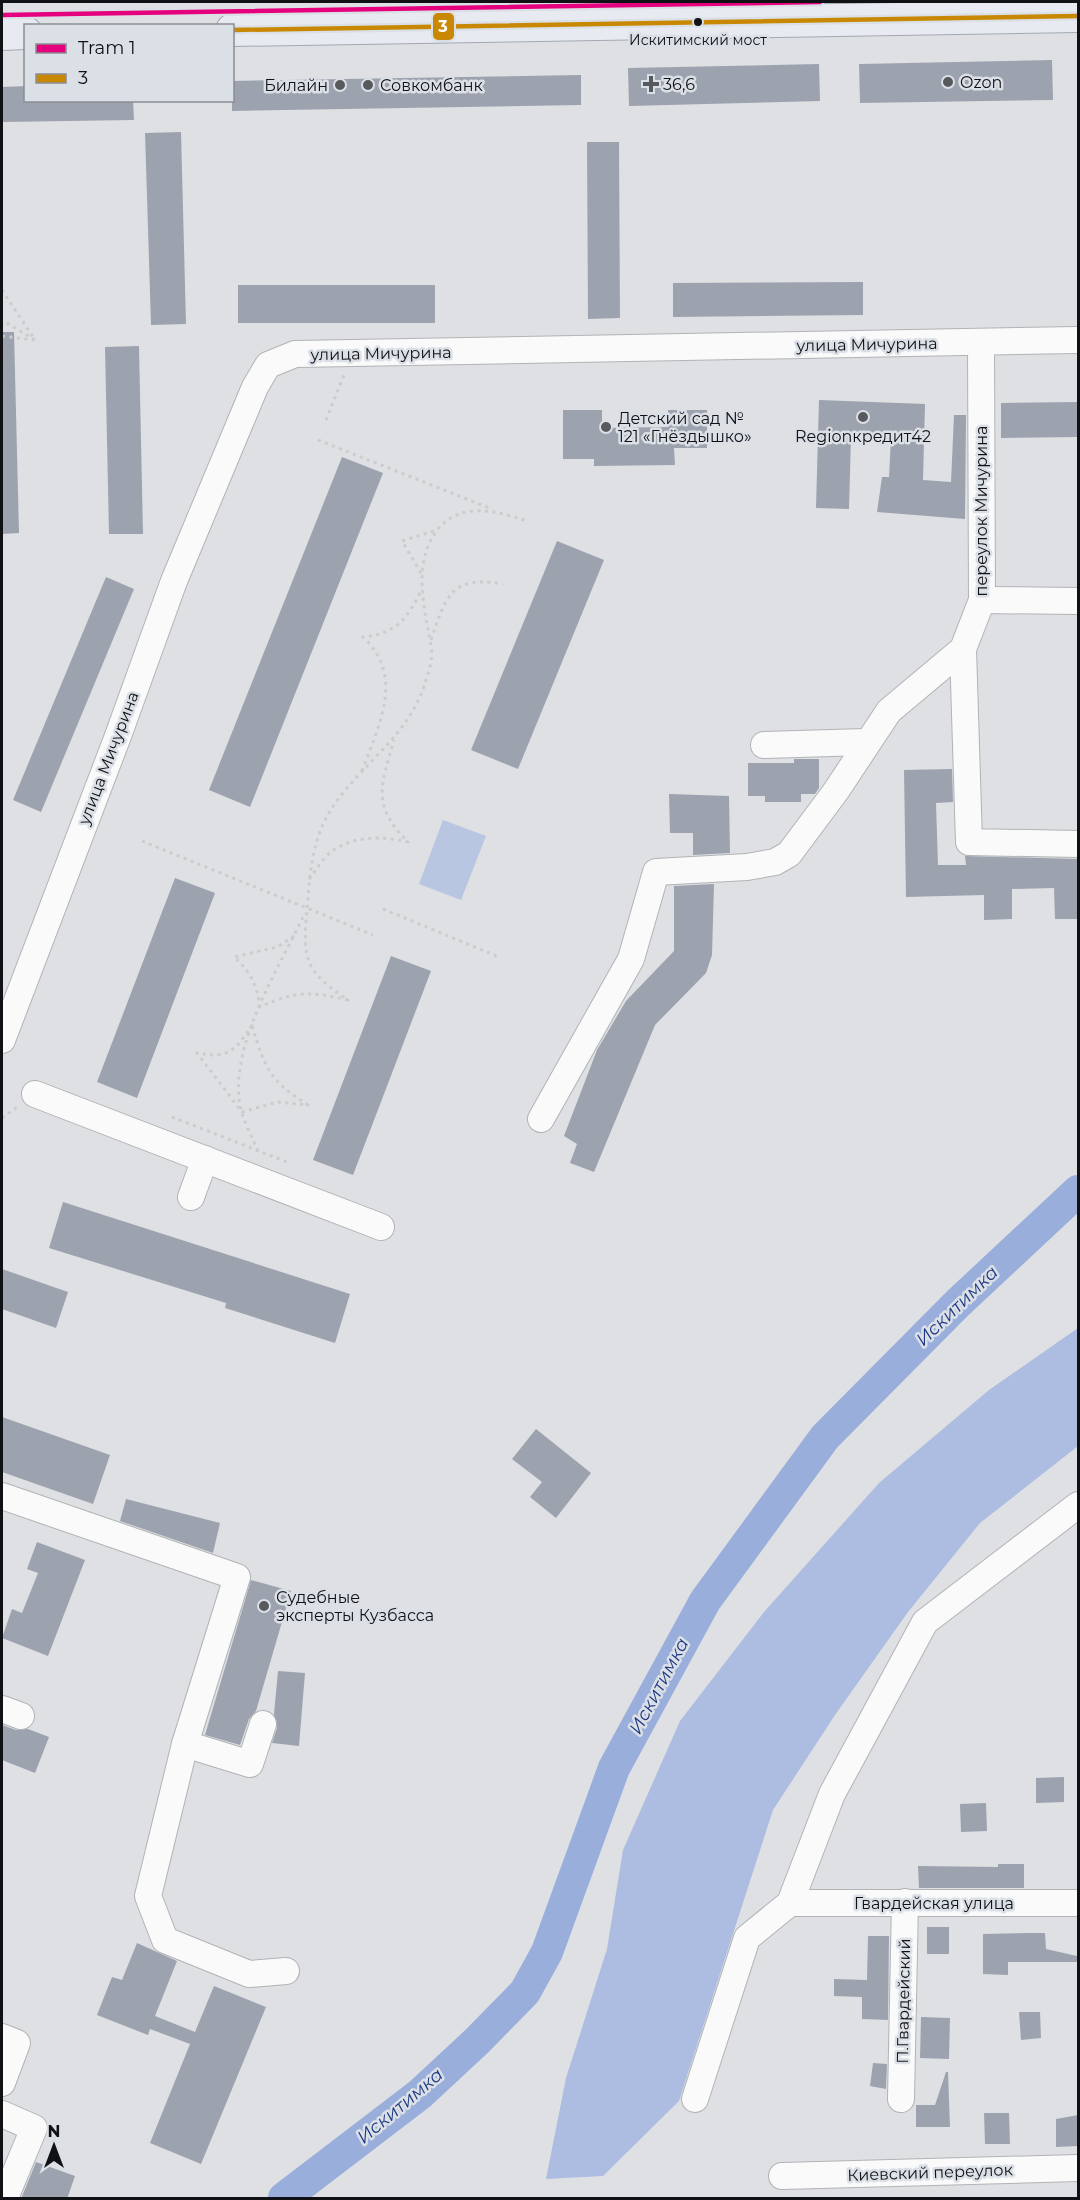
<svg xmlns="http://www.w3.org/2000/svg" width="1080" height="2200" viewBox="0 0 1080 2200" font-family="Montserrat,sans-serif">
  <rect width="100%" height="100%" fill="#dee0e3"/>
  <path fill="#b8c6e2" d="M443 820 486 836 461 900 419 884Z"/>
  <path fill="#acbde1" d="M1078 1328V1446L980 1523 908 1612 835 1715 773 1810 679 2101 603 2176 546 2179 566 2078 607 1949 623 1850 680 1721 764 1612 879 1483 989 1390Z"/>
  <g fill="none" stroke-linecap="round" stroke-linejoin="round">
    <path stroke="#9aaedc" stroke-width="32" d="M284 2198 420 2094 477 2041 525 1992 547 1952 614 1768 705 1601 825 1437 958 1303 1078 1191"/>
  </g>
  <g fill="#9da2af">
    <path d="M1052 60 1053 100 860 103 859 64Z"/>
    <path d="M819 64 820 101 629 106 628 68Z"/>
    <path d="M581 75V105L232 111V81Z"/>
    <path d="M26 86V100H133L134 120 2 122V87Z"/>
    <path d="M181 132 186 324 151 325 145 133Z"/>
    <path d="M587 142H619L620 318 588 319Z"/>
    <path d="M863 282V315L673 317V283Z"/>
    <rect x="238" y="285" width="197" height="38"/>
    <path d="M2 332H14L19 533 2 534Z"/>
    <path d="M139 346 143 534H109L105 347Z"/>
    <path d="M819 400 925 404 923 480 951 482 954 415H966L965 519 877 512 882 477H889L891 438 851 436 849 509 816 508Z"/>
    <path d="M1078 402V437L1001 438V403Z"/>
    <path d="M563 410H602V428L668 427V410H707V448H674L675 465 594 466V459H563Z"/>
    <path d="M342 457 383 473 250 807 209 790Z"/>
    <path d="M557 541 604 560 518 769 471 750Z"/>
    <path d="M106 577 134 589 41 812 13 800Z"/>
    <path d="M794 759H819V788L815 794H801V802H765V796H748V763H794Z"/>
    <path d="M952 769 953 802 936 803 938 865H966L965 856 1078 859V919H1055L1054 888 1012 889V919L984 920V895L906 897 904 770Z"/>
    <path d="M669 794 729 796 730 853 693 855V833H670Z"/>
    <path d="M175 878 215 893 137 1098 97 1082Z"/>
    <path d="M714 884 712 955 706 973 655 1025 594 1172 570 1163 577 1144 564 1136 597 1050 626 1001 674 951V886Z"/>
    <path d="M391 956 431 971 353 1175 313 1160Z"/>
    <path d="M63 1202 350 1294 335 1343 225 1308 226 1303 49 1248Z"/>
    <path d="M2 1269 68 1292 56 1328 2 1309Z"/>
    <path d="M2 1417 110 1455 93 1504 2 1472Z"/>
    <path d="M536 1429 591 1473 556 1518 530 1497 542 1482 512 1459Z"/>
    <path d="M126 1499 220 1523 213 1553 120 1521Z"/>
    <path d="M37 1542 85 1560 48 1656 2 1638 12 1609 22 1613 38 1573 27 1569Z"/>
    <path d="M251 1580 291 1591 256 1711 249 1719 240 1745 205 1735Z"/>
    <path d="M278 1671 305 1673 299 1746 272 1743 277 1728 274 1714Z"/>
    <path d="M2 1725 16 1730 28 1729 49 1737 35 1773 2 1760Z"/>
    <path d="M1064 1777V1802L1036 1803V1778Z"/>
    <path d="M986 1803 987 1831 961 1832 960 1804Z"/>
    <path d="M998 1864H1024V1888H919L918 1866 998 1867Z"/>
    <rect x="927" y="1927" width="22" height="27"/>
    <path d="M1028 1933H1045L1046 1949 1077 1956V1962H1008V1975L983 1974V1934Z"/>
    <path d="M868 1936H889L888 2020 862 2019V1997L834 1996V1979L867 1980Z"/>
    <path d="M137 1943 177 1961 155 2016 195 2032 214 1986 266 2007 201 2164 150 2143 190 2044 150 2029 148 2035 97 2015 112 1977 122 1980Z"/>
    <path d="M1019 2012H1040L1041 2038 1021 2040Z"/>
    <path d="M921 2017 950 2018 949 2059 920 2058Z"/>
    <path d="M873 2063 887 2064 886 2089 870 2086Z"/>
    <path d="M946 2072H948L950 2127H916V2105H935Z"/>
    <path d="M984 2113H1009L1010 2144H985Z"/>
    <path d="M1078 2115V2146L1056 2147V2119Z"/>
    <path d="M36 2162 75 2176 67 2199H21Z"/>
  </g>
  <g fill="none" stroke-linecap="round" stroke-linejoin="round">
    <defs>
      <g id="minor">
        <path d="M559 2V24"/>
        <path d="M982 600 1078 601"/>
        <path d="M963 649 969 842 1078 844"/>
        <path d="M764 745 866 742"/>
        <path d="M2 1040 118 736 174 581 255 387 268 365 295 354 1078 340"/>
        <path d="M35 1094 381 1227"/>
        <path d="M541 1119 631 959 656 872 747 867 775 862 789 854 836 791 889 711 963 649 982 600 981 342"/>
        <path d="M191 1197 205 1159"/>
        <path d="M2 1496 237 1577 185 1744 148 1896 165 1940 249 1974 286 1971"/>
        <path d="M2 1709 21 1716"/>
        <path d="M185 1744 250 1764 263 1724"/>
        <path d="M790 1903H1078"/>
        <path d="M2 2037 17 2043 2 2083"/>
        <path d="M695 2099 747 1938 790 1903 832 1794 925 1622 1078 1505"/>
        <path d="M901 2099 905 1902"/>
        <path d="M2 2114 34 2128 5 2198"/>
        <path d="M782 2176 1078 2168"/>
      </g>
      <g id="major">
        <path d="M232 30 1078 16"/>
        <path d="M2 34 26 33"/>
      </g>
    </defs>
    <use href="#minor" stroke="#b1b3b5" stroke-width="28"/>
    <use href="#major" stroke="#a2a8b4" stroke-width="34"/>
    <g stroke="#cbcccd" stroke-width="3" stroke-dasharray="3 4.5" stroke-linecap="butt">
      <path d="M2 290 35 340 2 320"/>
      <path d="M2 336 33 340"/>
      <path d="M326 420 344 375"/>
      <path d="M318 440 492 509"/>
      <path d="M421 573 402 541 437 530"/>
      <path d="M431 640C446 596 451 575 503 584"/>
      <path d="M362 771C379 725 405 676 363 637 396 634 408 618 422 589"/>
      <path d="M142 841 373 935"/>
      <path d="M309 879C316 871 322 859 330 853 351 835 383 836 408 842 371 805 381 786 394 740"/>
      <path d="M383 909 499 957"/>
      <path d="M294 936 277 947 234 957C250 971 257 985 260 1007 295 991 311 991 348 1000 306 972 302 961 307 910 310 871 312 835 336 802 365 762 410 733 425 683 427 676 430 669 431 661 433 652 430 640 428 630 422 597 415 558 438 529 462 501 497 511 527 521"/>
      <path d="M252 1026C266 1070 269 1080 308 1105L277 1102 242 1112 197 1053C229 1059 234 1051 252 1026Z"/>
      <path d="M172 1117 287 1162"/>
      <path d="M2 1118 20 1105"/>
      <path d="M258 1151C251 1135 241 1117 239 1099 233 1039 280 966 305 913"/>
    </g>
    <use href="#minor" stroke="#fafafb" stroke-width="26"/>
    <use href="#major" stroke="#e7ebf1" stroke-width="32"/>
    <defs>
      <path id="bus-1" d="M232 30 1078 16"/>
    </defs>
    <use href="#bus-1" stroke="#dbdfe6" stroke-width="9"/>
    <use href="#bus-1" stroke="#c98804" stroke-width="4.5"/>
    <defs>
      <path id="tram-1" d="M2 15 820 2"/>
    </defs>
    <use href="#tram-1" stroke="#dbdfe6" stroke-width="9"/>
    <use href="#tram-1" stroke="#e5007d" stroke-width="4.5"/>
  </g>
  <circle fill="#101114" stroke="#dbdfe6" stroke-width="2" cx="698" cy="22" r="5"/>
  <g fill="#58595c" stroke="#dbdfe6" stroke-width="2">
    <circle cx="948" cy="82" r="6"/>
    <path d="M648 75h6v6h6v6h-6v6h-6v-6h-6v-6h6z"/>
    <circle cx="340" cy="85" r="6"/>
    <circle cx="368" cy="85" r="6"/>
    <circle cx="863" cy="417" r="6"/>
    <circle cx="606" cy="427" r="6"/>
    <circle cx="264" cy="1606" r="6"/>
  </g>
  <g text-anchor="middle" stroke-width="5" stroke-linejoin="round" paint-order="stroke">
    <g font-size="14" fill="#101114" stroke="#dbdfe6">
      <text x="698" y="45">Искитимский мост</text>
    </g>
    <g font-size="16" fill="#101114" stroke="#dbdfe6" text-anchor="start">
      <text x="960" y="88">Ozon</text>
      <text x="663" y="90">36,6</text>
      <text x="328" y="91" text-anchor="end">Билайн</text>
      <text x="380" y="91">Совкомбанк</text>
      <text x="618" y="424">Детский сад №<tspan x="618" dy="18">121 «Гнёздышко»</tspan></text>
      <text x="863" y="442" text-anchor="middle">Regionкредит42</text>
      <text x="276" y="1603">Судебные<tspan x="276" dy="18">эксперты Кузбасса</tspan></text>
    </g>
    <g font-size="16" fill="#101114" stroke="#dbdfe6">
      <text transform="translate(867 344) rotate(-1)" y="6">улица Мичурина</text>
      <text transform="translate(381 353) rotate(-1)" y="6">улица Мичурина</text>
      <text transform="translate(981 511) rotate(-90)" y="6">переулок Мичурина</text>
      <text transform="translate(108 758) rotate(-69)" y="6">улица Мичурина</text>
      <text x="934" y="1909">Гвардейская улица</text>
      <text transform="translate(903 2001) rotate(-89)" y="6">П.Гвардейский</text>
      <text transform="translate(930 2172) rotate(-2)" y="6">Киевский переулок</text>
    </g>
    <g font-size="18" font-style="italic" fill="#1d3983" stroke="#dbdfe6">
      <text transform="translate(957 1306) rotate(-44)" y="6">Искитимка</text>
      <text transform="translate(659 1686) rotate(-62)" y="6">Искитимка</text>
      <text transform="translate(400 2106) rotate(-40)" y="6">Искитимка</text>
    </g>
  </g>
  <rect stroke="#dbdfe6" stroke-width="2" x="432" y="12" width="23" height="29" rx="6" fill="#c98804"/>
  <g font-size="16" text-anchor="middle" font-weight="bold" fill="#fff">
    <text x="443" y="32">3</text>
  </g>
  <rect width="1080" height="2200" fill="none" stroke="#101114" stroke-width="6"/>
  <rect x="24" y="24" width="210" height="78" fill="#dbdfe6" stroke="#8a8d92" stroke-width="1.5"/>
  <rect x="36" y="44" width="30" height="9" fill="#e5007d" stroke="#8a8d92" stroke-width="1.5"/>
  <text x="78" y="54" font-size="18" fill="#101114">Tram 1</text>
  <rect x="36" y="74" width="30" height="9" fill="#c98804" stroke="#8a8d92" stroke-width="1.5"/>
  <text x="78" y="84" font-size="18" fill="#101114">3</text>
  <g transform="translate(54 2146)" stroke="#dbdfe6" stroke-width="4.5" paint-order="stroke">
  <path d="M0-4.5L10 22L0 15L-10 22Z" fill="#101114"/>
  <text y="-9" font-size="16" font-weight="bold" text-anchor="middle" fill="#101114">N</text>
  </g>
</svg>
